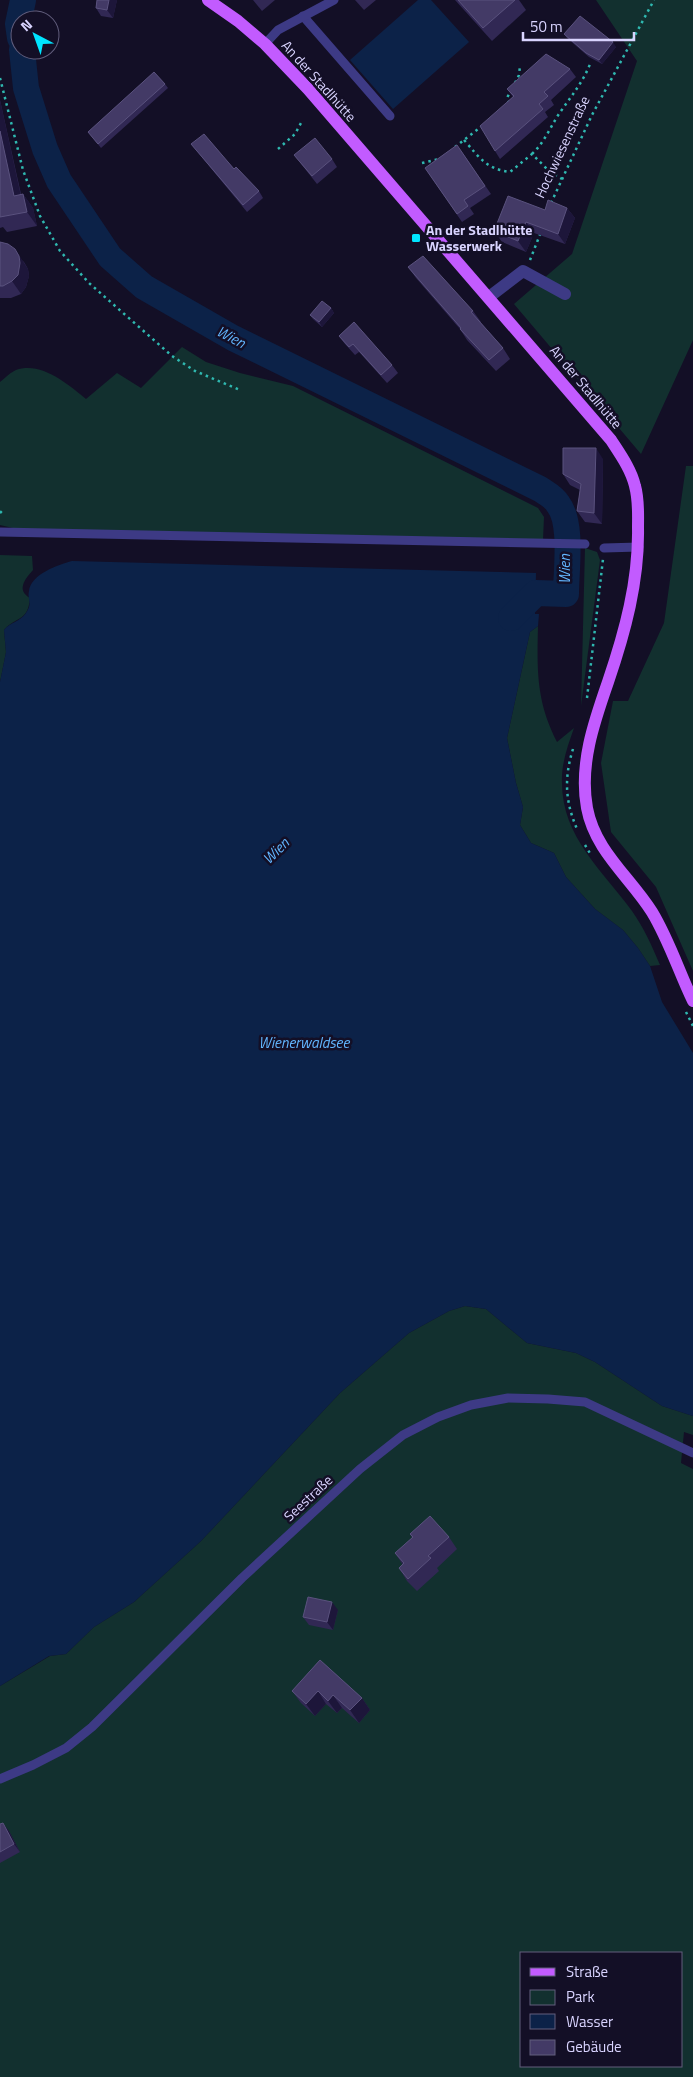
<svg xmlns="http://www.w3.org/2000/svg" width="693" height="2077" viewBox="0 0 693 2077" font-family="'Titillium Web',sans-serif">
  <rect width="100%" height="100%" fill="#130f26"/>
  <g fill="#12302f" fill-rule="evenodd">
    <path d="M596 0H693V340L641 454 514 304 572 254 637 61Z"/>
    <path d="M182 347 206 362 240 373 293 386 538 508 544 517 543 540 17 529 0 525V382C5 378 11 372 16 370 41 361 68 384 86 399L117 373 141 388Z"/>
    <path d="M686 466H693V971L656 887 611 832 601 763 613 701H628L664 623Z"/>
    <path d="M585 548 597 552 600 560 581 706Z"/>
    <path d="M0 555 32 556 33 570C25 579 16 590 30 598 28 622 16 616 4 630L6 652 0 682Z"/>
    <path d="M538 626C537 670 536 701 557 742L574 728C568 745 561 764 562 783 562 837 603 871 632 911 644 928 652 946 660 965L650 966 638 948 623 930 595 909 566 877 554 853 531 843 520 825 523 807 516 783 507 738 530 632Z"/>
    <path d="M465 1306 486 1309 527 1343 576 1353 595 1362 662 1406 693 1416V1435L684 1432 681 1463 693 1469V2077H0V1686L50 1656 66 1654 94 1627 134 1602 201 1541 340 1393 409 1333 449 1311ZM522 1953H682V2066H522Z"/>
  </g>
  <g fill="#0c2248">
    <path d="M418 0H431L469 42 393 109 350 60Z"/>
    <path d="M72 561 536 573 535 614H539L538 626 530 632 507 738 516 783 523 807 520 825 531 843 554 853 566 877 595 909 623 930 638 948 650 966 662 1002 693 1053V1416L662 1406 595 1362 576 1353 527 1343 486 1309 465 1306 449 1311 409 1333 340 1393 201 1541 134 1602 94 1627 66 1654 49 1656 0 1686V682L6 652 4 630C10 622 20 622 26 613 33 603 27 600 29 591 31 574 58 565 72 561Z"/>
  </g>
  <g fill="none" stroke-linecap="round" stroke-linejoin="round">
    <g stroke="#0c2248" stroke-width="26">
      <path d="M20 38 18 24 23 0"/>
      <path d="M22 50 26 88 45 149 59 181 110 257 144 287 233 338 540 489C546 493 554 497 558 504 573 523 566 570 566 594L536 593 511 618"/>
    </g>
    <g stroke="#2fb8b0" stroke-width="2.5" stroke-dasharray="2.5 4" stroke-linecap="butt">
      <path d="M0 78 23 170 40 216 60 251 89 283 172 356 195 371 240 390"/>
      <path d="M515 83 519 75 520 66"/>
      <path d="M509 103 507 98 511 90"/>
      <path d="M464 140C479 157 486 169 510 172L532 154 549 171 562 179"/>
      <path d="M455 147 482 126"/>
      <path d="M278 149 295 134 301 123"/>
      <path d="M532 154C545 142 551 125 561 111 572 95 583 82 590 64"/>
      <path d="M422 163 439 159"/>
      <path d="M551 203 592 115 654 0"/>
      <path d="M530 260 541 232"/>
      <path d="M0 513 4 509"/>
      <path d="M587 698 603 559"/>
      <path d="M573 749C564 778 565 801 577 829"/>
      <path d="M585 845 591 855"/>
      <path d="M686 1012 693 1026"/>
    </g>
    <g stroke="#3d3a85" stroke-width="9">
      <path d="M303 16 390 116"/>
      <path d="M265 44 278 30 334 0"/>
      <path d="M0 532 585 544"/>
      <path d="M604 548 639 547"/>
      <path d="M0 1779 33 1765 66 1748 92 1727 242 1578 360 1469 403 1435 438 1417 471 1405 508 1398 548 1399 585 1402 693 1453"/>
    </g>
    <path stroke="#3d3a85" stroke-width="12" d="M489 297 523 271 565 294"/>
    <path stroke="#c25bff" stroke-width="12" d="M208 0 238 21 265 44 308 89 611 440C620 454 631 469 635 486 639 500 638 514 638 528 639 581 625 632 608 682 594 722 579 765 587 808 595 851 630 877 652 912 669 940 679 972 693 1001"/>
  </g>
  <g fill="#312854">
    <path d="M97 0H117L113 18 101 16 96 8Z"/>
    <path d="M253 0H275L262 11Z"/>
    <path d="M355 0H376L364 10Z"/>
    <path d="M455 0H519L526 10 492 41Z"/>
    <path d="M564 34 616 47 602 64 589 57 567 38Z"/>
    <path d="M570 69 576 77 551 100 554 105 545 112 548 117 500 159 495 151 513 97 507 89Z"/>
    <path d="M165 84 168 88 101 148 88 132Z"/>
    <path d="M0 100 21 194H23L33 208 37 226 7 232 3 227 0 228Z"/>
    <path d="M191 144 234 169 259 191 263 198 247 212Z"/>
    <path d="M457 145 491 194 470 208 474 214 462 222 425 168Z"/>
    <path d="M294 155 332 159 337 167 317 184Z"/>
    <path d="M567 208 575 218 565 244 534 233 526 252 502 242 494 231 545 210Z"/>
    <path d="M0 242 24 262 28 269 29 276 26 287 21 294 11 298H0Z"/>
    <path d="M408 267 473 311 481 322H480L503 348 510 359 496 371 467 340 460 329 416 278Z"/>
    <path d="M331 308 334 313 322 327 313 319 310 315Z"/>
    <path d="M339 336 392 365 398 373 387 383 359 352 355 355 345 344Z"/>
    <path d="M603 459 602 524 585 522 577 511 580 490 570 485 563 474Z"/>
    <path d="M410 1534 449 1537 457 1549 437 1568 439 1571 417 1591 407 1581 399 1568 403 1565 395 1553 412 1538Z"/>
    <path d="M338 1610 333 1630 309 1625 303 1617Z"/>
    <path d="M320 1660 362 1698 370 1710 359 1723 342 1708 337 1713 326 1704 315 1716 301 1703 292 1691Z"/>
    <path d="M0 1824 9 1831 20 1852 0 1863Z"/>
  </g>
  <g fill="#1d163a">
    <path d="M109 0H117L113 18 107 10Z"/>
    <path d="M613 42 616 47 602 64 599 60Z"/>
    <path d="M0 100 24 210 14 196 0 131Z"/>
    <path d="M23 194 33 208 37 226 27 212Z"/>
    <path d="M567 208 575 218 565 244 558 234Z"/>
    <path d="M526 222 534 233 526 252 518 241Z"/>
    <path d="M15 249 28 269 29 276 26 287 21 294 12 281Z"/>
    <path d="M331 308 334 313 322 327 319 322Z"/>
    <path d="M596 448 603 459 602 524 594 513Z"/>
    <path d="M332 1602 338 1610 333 1630 327 1622Z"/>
    <path d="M318 1691 326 1704 315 1716 306 1704Z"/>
    <path d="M333 1695 342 1708 337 1713 328 1701Z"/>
    <path d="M362 1698 370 1710 359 1723 350 1710Z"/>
    <path d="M3 1823 9 1831 20 1852 14 1844Z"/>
  </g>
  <g fill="#433a66" stroke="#5a527e">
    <path d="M97 0H109L107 10 96 8Z"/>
    <path d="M458 0H515L483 28Z"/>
    <path d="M580 16 613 42 599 60 586 53 564 34Z"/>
    <path d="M546 54 570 69 544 92 548 96 539 104 543 109 495 151 480 126 514 96 507 89Z"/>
    <path d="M154 72 165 84 98 144 88 132Z"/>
    <path d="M0 131 14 196 23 194 27 212 0 217Z"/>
    <path d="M204 134 234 169 236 167 259 191 243 205 191 144Z"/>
    <path d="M315 138 332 159 312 176 294 155Z"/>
    <path d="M457 145 485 186 464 200 468 206 457 214 425 168Z"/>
    <path d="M508 196 545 210 548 200 567 208 558 234 526 222 518 241 494 231Z"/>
    <path d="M0 242 8 244 15 249 19 256 20 263 18 275 12 281 3 286H0Z"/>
    <path d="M423 256 473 311 471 312 503 348 489 360 460 329 461 328 408 267Z"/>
    <path d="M322 301 331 308 319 322 310 315Z"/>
    <path d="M354 322 392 365 381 375 353 344 349 347 339 336Z"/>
    <path d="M563 448H596L594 513 577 511 581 484 563 474Z"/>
    <path d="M430 1516 449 1537 428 1556 431 1558 408 1579 399 1568 404 1563 395 1553 413 1537 410 1534Z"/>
    <path d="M308 1597 332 1602 327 1622 303 1617Z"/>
    <path d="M320 1660 362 1698 350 1710 333 1695 328 1701 318 1691 306 1704 292 1691Z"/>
    <path d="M3 1823 14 1844 0 1852V1824Z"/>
  </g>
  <rect fill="#00e5ff" stroke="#130f26" stroke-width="2" x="411" y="233" width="10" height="10" rx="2.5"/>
  <g text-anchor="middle" stroke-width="5" stroke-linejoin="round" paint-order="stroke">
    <g font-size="14" fill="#d9d4ff" stroke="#130f26">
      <text transform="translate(319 81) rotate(48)" y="5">An der Stadlhütte</text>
      <text transform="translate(562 147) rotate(-65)" y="5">Hochwiesenstraße</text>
      <text transform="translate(586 387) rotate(50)" y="5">An der Stadlhütte</text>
      <text transform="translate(308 1498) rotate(-43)" y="5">Seestraße</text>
    </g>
    <g font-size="14" font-weight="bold" fill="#d9d4ff" stroke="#130f26" text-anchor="start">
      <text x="426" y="235">An der Stadlhütte<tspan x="426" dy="16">Wasserwerk</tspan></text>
    </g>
    <g font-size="15" font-style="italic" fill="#62b6ff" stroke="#130f26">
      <text transform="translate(231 337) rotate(28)" y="5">Wien</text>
      <text transform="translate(565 569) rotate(-90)" y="5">Wien</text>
      <text transform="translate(276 851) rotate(-45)" y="5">Wien</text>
      <text x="304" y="1048">Wienerwaldsee</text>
    </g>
  </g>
  <rect x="520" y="1952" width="162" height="115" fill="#130f26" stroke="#625e7d"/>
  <rect x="530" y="1968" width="25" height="8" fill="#c25bff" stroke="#625e7d"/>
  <text x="566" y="1977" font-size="15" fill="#d9d4ff">Straße</text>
  <rect x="530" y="1990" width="25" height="15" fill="#12302f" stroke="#625e7d"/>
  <text x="566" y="2002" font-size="15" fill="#d9d4ff">Park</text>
  <rect x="530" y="2014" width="25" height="15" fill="#0c2248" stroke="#625e7d"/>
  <text x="566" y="2027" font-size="15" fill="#d9d4ff">Wasser</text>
  <rect x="530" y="2040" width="25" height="15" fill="#433a66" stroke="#625e7d"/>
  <text x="566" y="2052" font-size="15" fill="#d9d4ff">Gebäude</text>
  <g transform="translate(35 35) rotate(319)"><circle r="24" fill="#130f26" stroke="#625e7d"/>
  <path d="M0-4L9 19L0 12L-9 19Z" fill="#00e5ff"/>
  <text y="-8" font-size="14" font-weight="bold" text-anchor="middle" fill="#d9d4ff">N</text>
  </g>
  <path d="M523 32v8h111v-8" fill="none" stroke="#d9d4ff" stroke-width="2.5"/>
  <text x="530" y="32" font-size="15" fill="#d9d4ff" stroke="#130f26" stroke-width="4" paint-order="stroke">50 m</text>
</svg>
